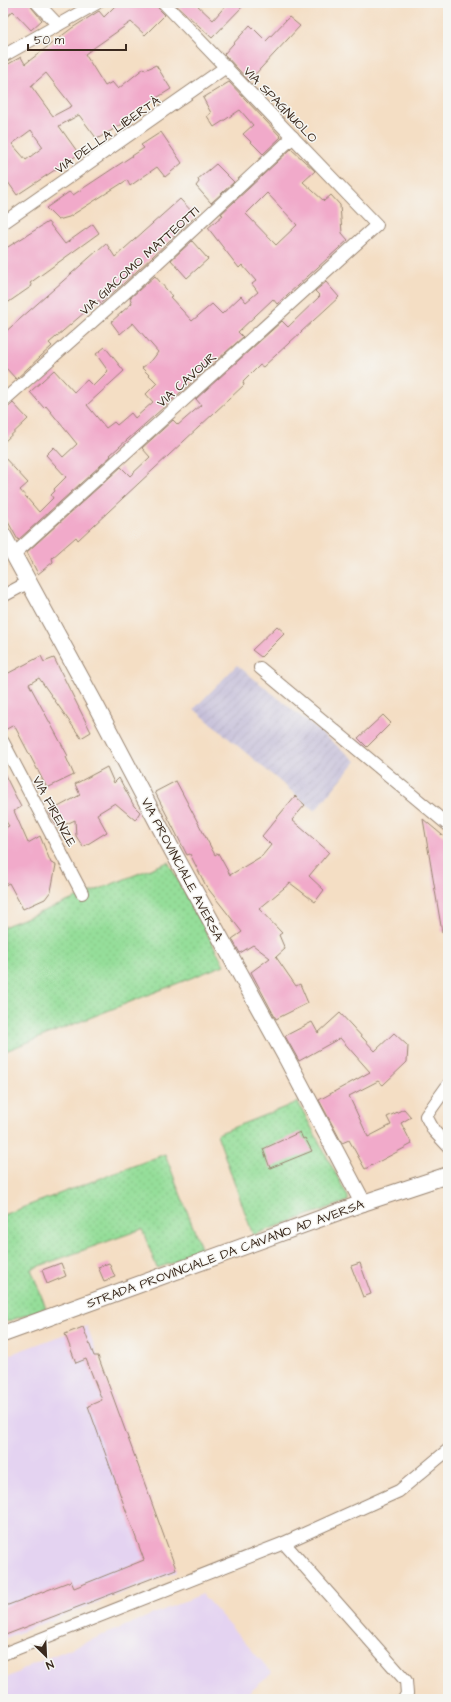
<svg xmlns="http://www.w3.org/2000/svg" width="451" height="1702" viewBox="0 0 451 1702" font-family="'Architects Daughter',sans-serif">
  <defs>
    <pattern id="industrial-furrows" width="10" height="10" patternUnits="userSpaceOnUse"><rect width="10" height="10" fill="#c6c0d9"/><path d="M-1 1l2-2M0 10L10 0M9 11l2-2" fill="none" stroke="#aba5ba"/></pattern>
    <pattern id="grass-dots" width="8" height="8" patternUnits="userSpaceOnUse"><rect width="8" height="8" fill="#95de9a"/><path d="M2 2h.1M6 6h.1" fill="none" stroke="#81bf84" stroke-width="1.8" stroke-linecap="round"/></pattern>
  </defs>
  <rect width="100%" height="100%" fill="#f6f6f2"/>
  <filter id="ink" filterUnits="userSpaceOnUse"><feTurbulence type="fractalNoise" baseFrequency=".025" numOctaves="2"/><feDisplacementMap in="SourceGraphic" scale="8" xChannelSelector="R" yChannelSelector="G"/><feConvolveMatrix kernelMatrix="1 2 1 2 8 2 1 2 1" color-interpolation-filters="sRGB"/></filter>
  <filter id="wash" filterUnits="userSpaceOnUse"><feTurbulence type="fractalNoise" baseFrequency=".012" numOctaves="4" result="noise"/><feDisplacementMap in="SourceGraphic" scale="16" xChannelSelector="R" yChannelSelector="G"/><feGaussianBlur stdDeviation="0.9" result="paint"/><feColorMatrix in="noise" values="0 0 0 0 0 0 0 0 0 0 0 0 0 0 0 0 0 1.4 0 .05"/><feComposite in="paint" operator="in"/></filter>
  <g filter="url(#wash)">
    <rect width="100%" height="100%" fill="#f4dec4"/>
    <g fill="#e4d3f1">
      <path d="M87 1326 176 1572 3 1639V1357Z"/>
      <path d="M202 1594 272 1673 242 1699H3V1680L33 1664Z"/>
    </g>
    <path fill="url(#industrial-furrows)" d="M237 665 356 761 315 811 194 709Z"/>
    <g fill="url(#grass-dots)" stroke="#68845c">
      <path d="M168 862 224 965 3 1052V927Z"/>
      <path d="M298 1102 348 1197V1201L253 1235 217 1134Z"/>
      <path d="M165 1154 203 1253 157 1268 142 1229 31 1269 46 1308 3 1323V1215Z"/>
    </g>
    <g id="blocks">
      <g fill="#f1aaca" fill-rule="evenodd">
        <path d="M3 3H30L32 8 42 20 31 30 13 11 3 20Z"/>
        <path d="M118 3H157L158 8 165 15 145 35 131 22 85 54 105 86 112 82 118 89 144 68 145 70 156 65 171 89 134 112 136 115 126 122 97 139 79 115 59 126 79 154 17 195 3 175V76L7 73 3 67 21 57 25 64 72 28 99 11 104 17ZM46 73 72 106 53 116 31 86ZM31 130 43 147 26 160 12 144Z"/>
        <path d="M174 3H195L213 20 228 3H246L212 38Z"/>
        <path d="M289 17 300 26 249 81 224 54 250 25 266 41Z"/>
        <path d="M229 82 281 137 263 154 243 134 253 125 240 110 214 127 207 116 211 113 203 98Z"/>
        <path d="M161 132 182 163 165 177 157 167 130 186 127 180 69 217 58 220 46 208 69 192 73 195 144 148 141 145Z"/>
        <path d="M291 149 315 171 303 182 324 201 331 195 340 205 342 233 348 240 277 304 273 299 238 332 243 337 110 455 111 456 18 540 3 513V456L28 483 20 490 39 512 53 498 51 495 55 491 54 489 66 477 46 455 54 447 63 457 77 444 46 406 44 408 30 392 54 370 74 392 87 380 93 386 108 371 96 354 105 347 124 371 87 405 106 428 114 422 117 425 131 413 135 418 153 402 146 394 157 383 142 368 153 359 158 352 133 323 120 334 111 322 132 303 130 298 155 276 172 296 170 297 192 321 212 304 222 314 241 296 246 302 258 292 252 284 256 281 242 265 239 268 208 228 223 215 221 214ZM267 193 297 225 276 245 246 214Z"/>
        <path d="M216 164 234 182 211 203 196 186 199 182 198 179Z"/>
        <path d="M180 199 196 216 123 284 101 303 99 300 49 343 52 346 16 379 5 367 6 365 3 361V334L106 243 115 257Z"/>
        <path d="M48 222 65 244 93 224 99 233 30 283 32 286 3 306V250Z"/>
        <path d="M192 241 208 259 187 278 171 260Z"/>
        <path d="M326 282 339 297 263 367 260 365 243 382 244 385 78 540 76 537 52 558 53 562 38 574 27 552 121 467 130 476 150 457 142 448 173 420 178 425 201 405 196 399 282 321 288 327 320 296 315 291Z"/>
        <path d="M13 403 28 419 3 443V412Z"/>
        <path d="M277 626 285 633 261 657 252 650Z"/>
        <path d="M41 656 44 662 54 658 91 732 81 738 39 678 29 684 68 756 66 757 74 775 47 788 14 725 3 731V676Z"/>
        <path d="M383 715 391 723 367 747 358 738Z"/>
        <path d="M107 767 114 783 119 778 134 806 140 812 135 820 115 803 97 814 107 832 83 847 76 836 75 820 58 828 49 812 80 795 75 784Z"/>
        <path d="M3 771 21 807 14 811 28 843 40 836 51 863 56 865 51 891 45 899 23 909 9 883 3 886V829L9 826 3 817Z"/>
        <path d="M176 781 215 855 218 853 230 875 262 856 271 845 262 836 295 796 305 805 292 820 329 852 309 876 324 890 315 902 290 883 259 909 282 933 279 935 285 949 276 957 296 986 300 984 308 1003 276 1019 251 972 270 958 253 945 240 953 232 939 242 932 206 886 190 854 187 855 155 792Z"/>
        <path d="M423 819 448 840V931L442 932Z"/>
        <path d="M340 1013 375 1051 394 1033 408 1046 407 1062 383 1085 378 1081 349 1096 368 1137 391 1125 387 1117 404 1109 411 1117 401 1123 412 1144 365 1169 349 1140 342 1143 319 1100 370 1072 340 1038 299 1061 285 1036 312 1022 318 1033Z"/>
        <path d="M300 1132 303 1139 305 1138 312 1151 270 1168 263 1149Z"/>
        <path d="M61 1263 66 1276 47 1284 42 1270Z"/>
        <path d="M109 1263 115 1277 104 1281 98 1267Z"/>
        <path d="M360 1263 371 1294 363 1297 351 1266Z"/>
        <path d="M83 1327 94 1356H98L176 1569 3 1636V1607L71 1581 74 1588 144 1560 88 1406 102 1400 86 1359 76 1363 65 1334Z"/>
      </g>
    </g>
  </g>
  <g filter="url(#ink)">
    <use href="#blocks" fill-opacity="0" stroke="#988471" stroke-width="1"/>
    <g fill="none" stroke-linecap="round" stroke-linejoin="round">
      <defs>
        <g id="street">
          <path d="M37 3 58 25"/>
          <path d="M3 56 97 3"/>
          <path d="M3 223 226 67"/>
          <path d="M3 401 127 291 293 137"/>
          <path d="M14 554 377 225 164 3"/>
          <path d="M3 596 29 582"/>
          <path d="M260 668 448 825"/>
          <path d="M3 742 82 893"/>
          <path d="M448 1085 426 1116 434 1131 448 1146"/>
          <path d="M284 1543 406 1681 407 1694 404 1699"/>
          <path d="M3 1654 284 1543 399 1491 448 1450"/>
        </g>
        <g id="secondary">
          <path d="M3 535 94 702 171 848 287 1059 363 1203"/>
          <path d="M3 1334 363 1203 448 1175"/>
        </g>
      </defs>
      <use href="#street" stroke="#988471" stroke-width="14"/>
      <use href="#secondary" stroke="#988471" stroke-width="18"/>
      <use href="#street" stroke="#fff" stroke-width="12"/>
      <use href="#secondary" stroke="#fff" stroke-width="16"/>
    </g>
  </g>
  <g text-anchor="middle" stroke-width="3" stroke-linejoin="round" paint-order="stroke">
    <g font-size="13" fill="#3b2a1e" stroke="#f6f6f2">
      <text transform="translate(281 104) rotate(46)" y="5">VIA SPAGNUOLO</text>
      <text transform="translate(107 134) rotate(-35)" y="5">VIA DELLA LIBERTÀ</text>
      <text transform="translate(139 260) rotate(-42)" y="5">VIA GIACOMO MATTEOTTI</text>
      <text transform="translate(186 379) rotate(-42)" y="5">VIA CAVOUR</text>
      <text transform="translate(55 811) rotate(62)" y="5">VIA FIRENZE</text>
      <text transform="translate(183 869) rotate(62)" y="5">VIA PROVINCIALE AVERSA</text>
      <text transform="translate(225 1253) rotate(-20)" y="5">STRADA PROVINCIALE DA CAIVANO AD AVERSA</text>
    </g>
  </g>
  <rect width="451" height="1702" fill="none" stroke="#f6f6f2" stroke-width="16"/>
  <g transform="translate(46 1656) rotate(156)" stroke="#f6f6f2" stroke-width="3" paint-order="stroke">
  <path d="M0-3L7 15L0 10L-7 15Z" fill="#3b2a1e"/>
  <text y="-6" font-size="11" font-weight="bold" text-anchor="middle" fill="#3b2a1e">N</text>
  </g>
  <path d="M28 44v6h98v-6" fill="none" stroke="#3b2a1e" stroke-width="2"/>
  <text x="34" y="44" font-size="12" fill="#3b2a1e" stroke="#f6f6f2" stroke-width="3" paint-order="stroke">50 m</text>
</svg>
